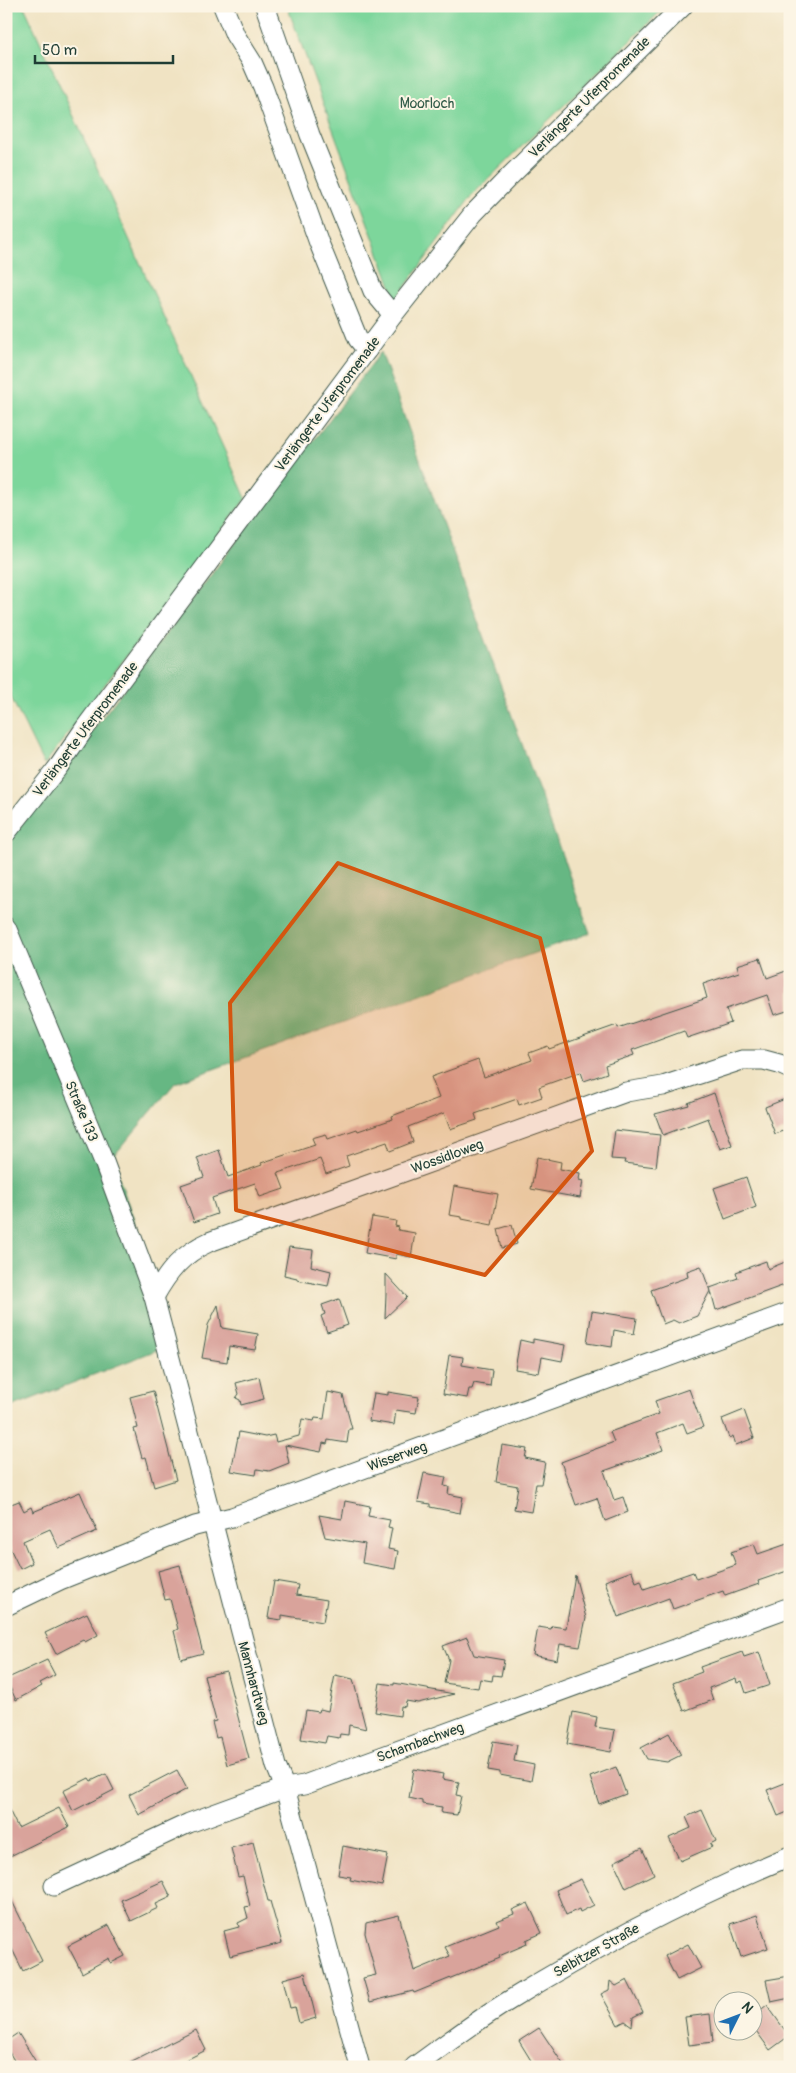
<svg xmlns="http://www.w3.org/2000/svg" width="796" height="2073" viewBox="0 0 796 2073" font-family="Pangolin,sans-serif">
  <rect width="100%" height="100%" fill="#fcf5e5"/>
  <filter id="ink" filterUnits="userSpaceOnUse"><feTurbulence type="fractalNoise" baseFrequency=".02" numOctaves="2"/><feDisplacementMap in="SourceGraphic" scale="10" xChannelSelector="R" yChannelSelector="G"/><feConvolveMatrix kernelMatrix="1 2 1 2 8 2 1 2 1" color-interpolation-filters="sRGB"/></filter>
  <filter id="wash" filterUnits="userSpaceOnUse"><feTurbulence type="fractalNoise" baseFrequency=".0096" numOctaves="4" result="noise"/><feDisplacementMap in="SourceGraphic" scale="20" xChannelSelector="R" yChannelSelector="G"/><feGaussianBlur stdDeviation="1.12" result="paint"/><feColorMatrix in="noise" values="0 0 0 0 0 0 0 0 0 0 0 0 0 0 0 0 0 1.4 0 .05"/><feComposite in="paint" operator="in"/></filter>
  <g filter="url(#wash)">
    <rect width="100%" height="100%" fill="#f0e3c3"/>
    <g fill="#7dd69b" stroke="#4e8a68">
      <path d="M15 6H24L246 498 44 765 6 687V15Z"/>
      <path d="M287 6H666L473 194 396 299Z"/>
    </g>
    <path fill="#66b783" stroke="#427a5c" d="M381 352 590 933 175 1083 112 1158 147 1257 157 1350 6 1409V844Z"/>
    <g id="blocks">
      <g fill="#d9a39b">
        <path d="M760 958 767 978 786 971 790 982V1010L774 1015 767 995 726 1009 731 1023 687 1038 684 1031 632 1050 634 1055 605 1065 607 1073 584 1081 581 1072 539 1087 542 1097 519 1105 517 1099 475 1114 477 1120 450 1129 444 1113 408 1127 413 1142 390 1151 387 1142 346 1156 349 1166 326 1174 320 1159 278 1173 284 1189 260 1197 255 1183 212 1198 217 1214 194 1222 181 1185 204 1177 197 1158 219 1150 228 1177 262 1165 261 1163 315 1145 312 1138 326 1134 328 1139 357 1129 358 1131 393 1119 392 1116 439 1098 431 1077 478 1060 484 1077 532 1060 529 1053 548 1046 549 1049 617 1025 618 1028 707 998 703 984 739 972 737 965Z"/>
        <path d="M714 1093 732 1145 720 1149 708 1118 663 1135 655 1114 689 1105 688 1103Z"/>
        <path d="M790 1097V1128L775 1134 765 1107Z"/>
        <path d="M615 1130 660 1135 656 1167 624 1163 625 1160 611 1159Z"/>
        <path d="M537 1157 561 1162 560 1169 580 1173 579 1180 583 1181 580 1198 531 1189Z"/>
        <path d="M746 1177 756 1207 725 1219 714 1188Z"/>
        <path d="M454 1186 498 1194 492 1225 462 1219V1217L449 1215Z"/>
        <path d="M372 1217 396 1221 395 1226 399 1227 398 1230 415 1233 411 1257 396 1254V1259L365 1253Z"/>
        <path d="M512 1225 517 1244 502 1248 498 1229Z"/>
        <path d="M289 1247 313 1250 311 1266 331 1271 328 1286 297 1280V1278L284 1275Z"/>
        <path d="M766 1261 768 1269 785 1262 790 1276V1283L716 1310 710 1288 738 1278 736 1272Z"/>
        <path d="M701 1266 710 1291 697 1316 679 1323 673 1320 663 1324 651 1290 688 1277 687 1271Z"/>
        <path d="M386 1274 407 1297 385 1318 386 1294Z"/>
        <path d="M339 1299 348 1325 327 1332 321 1316 325 1314 322 1305Z"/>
        <path d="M218 1305 222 1328 258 1334 255 1350 229 1346 227 1362 202 1358 208 1325Z"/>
        <path d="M592 1311 637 1318 634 1334 614 1330 612 1347 587 1343Z"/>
        <path d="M533 1339 565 1345 562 1361 542 1357 539 1373 515 1369 520 1340 533 1343Z"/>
        <path d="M449 1355 463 1357 462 1365 492 1370 490 1386 474 1383 472 1389H469L467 1398 443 1394Z"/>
        <path d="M259 1377 264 1399 241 1405 240 1400 236 1398 239 1394 236 1383Z"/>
        <path d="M689 1389 703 1427 687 1433 683 1423 657 1433 663 1450 604 1471 614 1500 623 1497 628 1512 605 1521 597 1498 576 1505 561 1462 614 1442 610 1432 659 1414 655 1401Z"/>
        <path d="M153 1391 176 1480 154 1487 146 1457 142 1458 134 1429 138 1428 130 1397Z"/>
        <path d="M328 1392 343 1395 352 1429H349L347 1443 328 1440 327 1444 323 1443 321 1452 285 1445 289 1463 269 1471 257 1469 256 1475 231 1471 239 1432 265 1437 274 1435 276 1442 299 1436 302 1419 314 1421 315 1418 324 1419Z"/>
        <path d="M388 1392 419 1397 416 1413 396 1410 394 1425 369 1421 374 1393 388 1395Z"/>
        <path d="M744 1410 754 1438 736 1445 733 1436 729 1438 722 1419Z"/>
        <path d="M502 1445 527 1449 525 1458 545 1462 541 1484H536L531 1512 514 1509 518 1486 496 1482Z"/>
        <path d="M424 1473 446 1477 444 1486 449 1487 448 1494 463 1497 460 1513 430 1507V1504L418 1502Z"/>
        <path d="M80 1492 97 1531 59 1548 50 1529 23 1541 32 1563 20 1569 6 1540V1506L19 1501 24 1511 31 1507 33 1512Z"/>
        <path d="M345 1501 370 1506 368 1516 390 1520 388 1527 392 1528 388 1549 398 1551 395 1569 362 1563 365 1544 325 1537 319 1515 342 1519Z"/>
        <path d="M790 1543V1570L758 1581 759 1584 725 1596 723 1591 673 1609 669 1598 618 1617 605 1581 632 1571 636 1582 641 1580 644 1589 693 1572 696 1579 736 1565 731 1552 754 1544 758 1554Z"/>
        <path d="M180 1565 203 1653 181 1659 174 1631 178 1629 170 1599 165 1600 158 1571Z"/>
        <path d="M575 1575 586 1618 580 1647 560 1644 557 1660 533 1655 538 1627 551 1629 552 1626 566 1628Z"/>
        <path d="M274 1581 298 1585 296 1595 327 1600 323 1622 282 1615V1620L268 1618Z"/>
        <path d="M87 1613 98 1635 85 1642 83 1640 56 1654 45 1633Z"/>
        <path d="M467 1637 474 1655 504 1660 501 1676 493 1675 492 1681 480 1679 478 1688 444 1683 449 1660 443 1646Z"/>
        <path d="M742 1652 744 1657 759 1652 770 1685 746 1693 742 1681 737 1683 736 1678 709 1688 713 1700 684 1711 673 1683 702 1672 700 1667Z"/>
        <path d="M47 1660 55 1675 40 1683 42 1686 16 1700 6 1679Z"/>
        <path d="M226 1671 249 1759 227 1765 220 1737 216 1738 212 1722 216 1721 204 1676Z"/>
        <path d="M335 1675 353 1679 366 1729 349 1725 348 1735 340 1734 339 1738 327 1736 325 1743 301 1739 306 1710 319 1712 320 1709 328 1711Z"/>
        <path d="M380 1683 394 1685V1683L454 1694 418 1703 406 1701 405 1707 401 1706 400 1716 375 1712Z"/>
        <path d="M573 1712 597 1717 595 1727 615 1730 611 1752 567 1744Z"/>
        <path d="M669 1733 681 1755 667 1762 647 1759 641 1748Z"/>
        <path d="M493 1741 517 1745 514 1761 534 1765 531 1781 500 1775V1772L488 1770Z"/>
        <path d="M616 1767 626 1794 599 1804 590 1777Z"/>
        <path d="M414 1769 443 1774 442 1779 459 1782 456 1795 461 1796 457 1815 441 1813 442 1807 422 1804V1801L409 1798Z"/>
        <path d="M177 1770 187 1789 139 1815 129 1795Z"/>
        <path d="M106 1774 114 1790 73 1811 63 1791 89 1778 91 1781Z"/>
        <path d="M790 1781V1811L778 1816 767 1790Z"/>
        <path d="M6 1804 18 1828 59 1808 69 1827 6 1858Z"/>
        <path d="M702 1810 716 1841 710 1844 712 1847 680 1861 669 1838 691 1828 686 1817Z"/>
        <path d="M253 1842 268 1901H270L282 1943 230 1956 224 1931 239 1927 238 1923 248 1918 245 1907 250 1906 243 1876 238 1877 231 1848Z"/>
        <path d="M343 1846 388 1855 382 1886 350 1880 351 1877 338 1875Z"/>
        <path d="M642 1848 654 1874 626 1888 614 1862Z"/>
        <path d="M581 1879 594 1905 580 1912 579 1909 566 1915 556 1890Z"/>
        <path d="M163 1881 171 1897 156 1904 158 1908 131 1921 121 1900Z"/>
        <path d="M6 1889 42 1961 23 1971 6 1937Z"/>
        <path d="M528 1903 542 1933 526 1940 527 1944 499 1956 500 1958 414 1993 413 1991 370 2002 363 1978 376 1975 365 1933 366 1923 399 1915 414 1971 450 1956 445 1947 499 1925 497 1921 514 1914 512 1910Z"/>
        <path d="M757 1915 768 1948 741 1957 730 1924Z"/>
        <path d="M109 1925 125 1956 111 1963 109 1958 82 1973 68 1946Z"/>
        <path d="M688 1944 701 1968 677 1980 665 1956Z"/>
        <path d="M305 1973 316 2018 299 2023 295 2007 290 2008 283 1979Z"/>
        <path d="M790 1976V1998L771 2002 766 1980Z"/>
        <path d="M627 1980 643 2012 633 2017 632 2026 625 2021 618 2025 601 1994 609 1990 610 1981 616 1986Z"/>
        <path d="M767 2005 789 2036 770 2050 754 2028V2015Z"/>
        <path d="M710 2014 713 2042 689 2045 685 2017Z"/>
        <path d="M539 2028 565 2067H535L519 2041Z"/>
        <path d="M196 2030 206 2050 172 2067H122Z"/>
        <path d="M18 2033 36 2062 28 2067H18L6 2047V2041Z"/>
      </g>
    </g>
  </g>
  <g filter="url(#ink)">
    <use href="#blocks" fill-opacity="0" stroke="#3e5649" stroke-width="1"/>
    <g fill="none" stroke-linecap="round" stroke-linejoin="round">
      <defs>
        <g id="minor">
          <path d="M223 6 235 35 252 62 263 87 319 243 358 339 367 350"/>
          <path d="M265 6 310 135 373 291 393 315"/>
          <path d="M6 833 59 766 85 728 393 315 473 214 509 177 683 6"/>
          <path d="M6 927 104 1162 154 1297 276 1766 285 1788 360 2067"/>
          <path d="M154 1297C168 1272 182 1254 209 1242L626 1092 663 1086 742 1060H764L779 1064 790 1069"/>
          <path d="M6 1606 60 1580 195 1526 232 1517 790 1312"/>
          <path d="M54 1886 189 1823 285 1788 304 1785 790 1607"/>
          <path d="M414 2067C446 2044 477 2020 510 2000 600 1944 693 1897 790 1856"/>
        </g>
      </defs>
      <use href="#minor" stroke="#3e5649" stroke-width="21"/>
      <use href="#minor" stroke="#fff" stroke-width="19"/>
    </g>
  </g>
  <path fill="#d45610" fill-opacity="0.2" stroke="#d45610" stroke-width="4" stroke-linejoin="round" d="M338 863 540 938 592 1151 485 1275 236 1210 230 1003Z"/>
  <g text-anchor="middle" stroke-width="4" stroke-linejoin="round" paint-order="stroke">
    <g font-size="14" fill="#1f3d34" stroke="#fcf5e5">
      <text transform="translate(589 97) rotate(-45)" y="5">Verlängerte Uferpromenade</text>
      <text transform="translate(327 404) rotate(-53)" y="5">Verlängerte Uferpromenade</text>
      <text transform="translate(85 729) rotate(-53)" y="5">Verlängerte Uferpromenade</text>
      <text transform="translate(82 1111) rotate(67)" y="5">Straße 133</text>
      <text transform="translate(447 1156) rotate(-20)" y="5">Wossidloweg</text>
      <text transform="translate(397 1456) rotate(-20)" y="5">Wisserweg</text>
      <text transform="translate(254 1683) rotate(75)" y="5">Mannhardtweg</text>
      <text transform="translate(420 1742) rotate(-20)" y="5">Schambachweg</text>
      <text transform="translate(596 1950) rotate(-29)" y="5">Selbitzer Straße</text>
    </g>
    <g font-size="14" fill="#325c49" stroke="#fcf5e5">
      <text x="427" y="108">Moorloch</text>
    </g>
  </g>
  <rect width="796" height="2073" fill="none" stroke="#fcf5e5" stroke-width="25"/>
  <g transform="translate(738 2016) rotate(48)"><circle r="24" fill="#fcf5e5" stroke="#a4ab9e"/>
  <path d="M0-4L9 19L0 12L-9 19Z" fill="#1f6fb2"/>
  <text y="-8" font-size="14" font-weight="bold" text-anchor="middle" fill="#1f3d34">N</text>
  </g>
  <path d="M35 55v8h138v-8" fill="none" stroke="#1f3d34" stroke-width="2.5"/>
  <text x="42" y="55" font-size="15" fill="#1f3d34" stroke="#fcf5e5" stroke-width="4" paint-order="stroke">50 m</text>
</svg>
